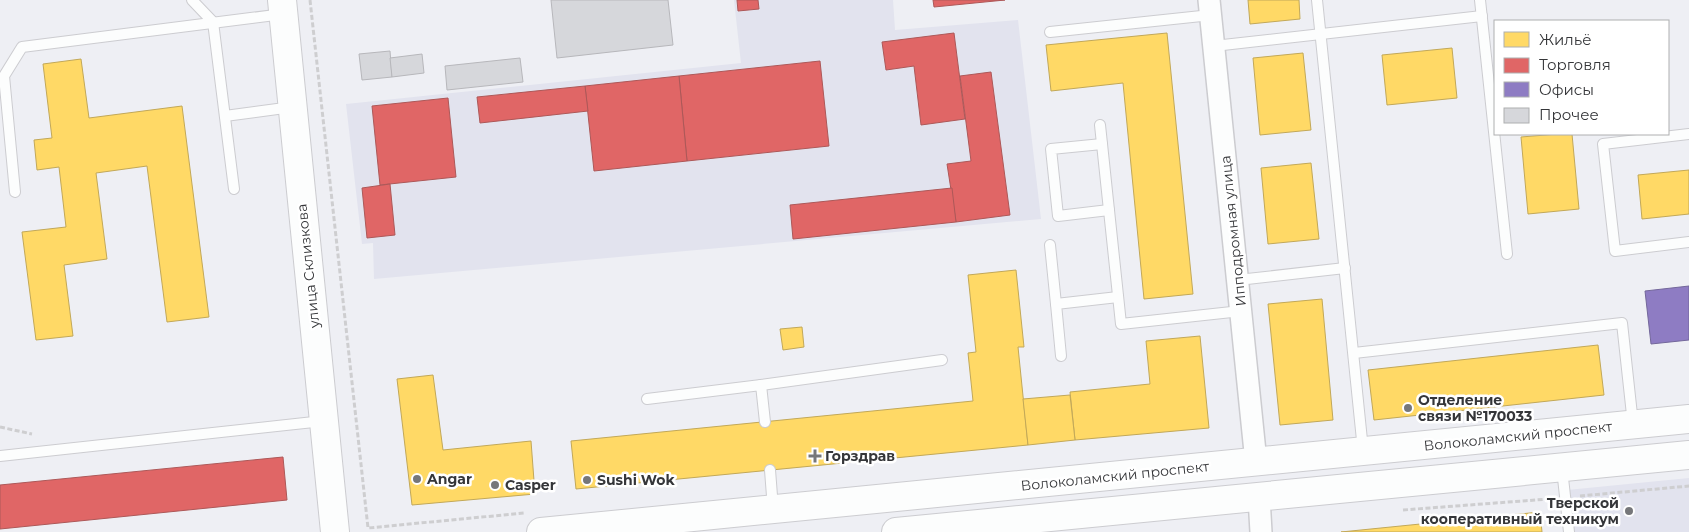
<svg xmlns="http://www.w3.org/2000/svg" width="1689" height="532" viewBox="0 0 1689 532" font-family="Montserrat,sans-serif">
  <rect width="100%" height="100%" fill="#eeeff4"/>
  <g fill="#e2e3ee">
    <path d="M734 0H893L895 30 1018 20 1041 219 374 279 373 243 362 244 346 104 741 63Z"/>
    <path d="M1689 478V532H1571L1567 490Z"/>
  </g>
  <g fill="#ffd966" stroke="#c2a858">
    <path d="M1248 0H1299L1300 19 1250 24Z"/>
    <path d="M1167 33 1193 294 1144 299 1123 83 1051 91 1046 45Z"/>
    <path d="M1452 48 1457 98 1387 105 1382 55Z"/>
    <path d="M1303 53 1311 130 1260 135 1253 58Z"/>
    <path d="M81 59 89 118 182 106 209 317 167 322 147 166 96 173 107 259 64 265 73 336 36 340 22 232 66 227 59 167 37 170 34 140 52 138 43 64Z"/>
    <path d="M1558 134H1572L1579 209 1528 214 1521 137Z"/>
    <path d="M1311 163 1319 239 1268 244 1261 168Z"/>
    <path d="M1689 170V214L1642 219 1638 175Z"/>
    <path d="M1016 270 1024 347H1018L1028 445 576 489 571 441 973 401 968 353 976 352 968 275Z"/>
    <path d="M1322 299 1333 420 1280 425 1268 304Z"/>
    <path d="M802 327 804 347 783 350 780 329Z"/>
    <path d="M1200 336 1209 428 1075 440 1070 392 1150 384 1146 341Z"/>
    <path d="M1598 345 1604 395 1374 420 1368 370Z"/>
    <path d="M433 375 443 450 531 441 535 494 412 505 397 379Z"/>
    <path d="M1070 395 1075 440 1028 445 1023 399Z"/>
    <path d="M1540 512 1542 532H1341L1470 519Z"/>
  </g>
  <g fill="#e06666" stroke="#ad5858">
    <path d="M737 0H758L759 9 738 11Z"/>
    <path d="M933 0H1005L934 7Z"/>
    <path d="M954 33 965 119 921 125 914 66 886 70 882 42Z"/>
    <path d="M820 61 829 146 687 161 679 76Z"/>
    <path d="M991 72 1010 215 956 222 947 164 971 161 960 76Z"/>
    <path d="M679 76 687 161 594 171 585 86Z"/>
    <path d="M585 86 588 111 480 123 477 97Z"/>
    <path d="M448 98 456 177 380 185 372 106Z"/>
    <path d="M390 184 395 235 367 238 362 188Z"/>
    <path d="M952 188 956 222 793 239 790 205Z"/>
    <path d="M283 457 287 500 0 529V485Z"/>
  </g>
  <path fill="#8e7cc3" stroke="#73679a" d="M1689 286V340L1651 344 1645 291Z"/>
  <g fill="#d6d7db" stroke="#b7b7bb">
    <path d="M551 0H668L673 45 557 58Z"/>
    <path d="M390 51 392 77 362 80 359 54Z"/>
    <path d="M422 54 424 73 392 77 390 58Z"/>
    <path d="M520 58 523 82 447 90 445 66Z"/>
  </g>
  <g fill="none" stroke-linecap="round" stroke-linejoin="round">
    <defs>
      <g id="lane">
        <path d="M192 0 213 22 234 189"/>
        <path d="M1317 0 1363 450"/>
        <path d="M1480 0 1507 254"/>
        <path d="M1050 32 1211 15"/>
        <path d="M1214 46 1482 16"/>
        <path d="M225 116 292 107"/>
        <path d="M1100 125 1121 324 1241 311"/>
        <path d="M1689 134 1603 144 1615 251 1689 242"/>
        <path d="M1102 144 1051 149 1058 216 1109 210"/>
        <path d="M15 192 4 76 22 47 283 14"/>
        <path d="M1050 245 1056 304"/>
        <path d="M1238 280 1345 268"/>
        <path d="M1354 353 1622 323 1633 424"/>
        <path d="M1061 356 1056 304 1118 297"/>
        <path d="M761 385 942 360"/>
        <path d="M647 399 761 385 765 422"/>
        <path d="M0 456 323 421"/>
        <path d="M1562 469 1569 532"/>
        <path d="M770 470 773 509"/>
      </g>
      <g id="street">
        <path d="M1209 0 1256 462"/>
        <path d="M1259 497 1261 532"/>
      </g>
      <path id="secondary" d="M282 0 335 532"/>
      <g id="primary">
        <path d="M541 532 1689 419"/>
        <path d="M896 532 1689 455"/>
      </g>
    </defs>
    <use href="#lane" stroke="#ccccd0" stroke-width="12"/>
    <use href="#street" stroke="#ccccd0" stroke-width="24"/>
    <use href="#secondary" stroke="#ccccd0" stroke-width="30"/>
    <use href="#primary" stroke="#ccccd0" stroke-width="30"/>
    <g stroke="#ceced0" stroke-width="3" stroke-dasharray="5 2.5" stroke-linecap="butt">
      <path d="M310 0 368 528 524 513"/>
      <path d="M0 427 32 434"/>
      <path d="M1580 496 1689 486"/>
      <path d="M1403 510 1549 499"/>
    </g>
    <use href="#lane" stroke="#fcfdfd" stroke-width="10"/>
    <use href="#street" stroke="#fcfdfd" stroke-width="21"/>
    <use href="#secondary" stroke="#fcfdfd" stroke-width="28"/>
    <use href="#primary" stroke="#fcfdfd" stroke-width="28"/>
  </g>
  <g fill="#76777a" stroke="#fff" stroke-width="2">
    <circle cx="1408" cy="408" r="5"/>
    <path d="M812.5 448.5h5v5h5v5h-5v5h-5v-5h-5v-5h5z"/>
    <circle cx="417" cy="479" r="5"/>
    <circle cx="587" cy="480" r="5"/>
    <circle cx="495" cy="485" r="5"/>
    <circle cx="1629" cy="511" r="5"/>
  </g>
  <g text-anchor="middle" stroke-width="5" stroke-linejoin="round" paint-order="stroke">
    <g font-size="14" fill="#353639" stroke="#fff">
      <text transform="translate(1233 231) rotate(-96)" y="5">Ипподромная улица</text>
      <text transform="translate(308 266) rotate(-96)" y="5">улица Склизкова</text>
      <text transform="translate(1518 436) rotate(-6)" y="5">Волоколамский проспект</text>
      <text transform="translate(1115 476) rotate(-6)" y="5">Волоколамский проспект</text>
    </g>
    <g font-size="14" font-weight="bold" fill="#353639" stroke="#fff" text-anchor="start">
      <text x="1418" y="405">Отделение<tspan x="1418" dy="16">связи №170033</tspan></text>
      <text x="825" y="461">Горздрав</text>
      <text x="427" y="484">Angar</text>
      <text x="597" y="485">Sushi Wok</text>
      <text x="505" y="490">Casper</text>
      <text x="1619" y="508" text-anchor="end">Тверской<tspan x="1619" dy="16">кооперативный техникум</tspan></text>
    </g>
  </g>
  <rect x="1494" y="20" width="175" height="115" fill="#ffffff" stroke="#aeafb0"/>
  <rect x="1504" y="32" width="25" height="15" fill="#ffd966" stroke="#aeafb0"/>
  <text x="1539" y="45" font-size="15" fill="#353639">Жильё</text>
  <rect x="1504" y="58" width="25" height="15" fill="#e06666" stroke="#aeafb0"/>
  <text x="1539" y="70" font-size="15" fill="#353639">Торговля</text>
  <rect x="1504" y="82" width="25" height="15" fill="#8e7cc3" stroke="#aeafb0"/>
  <text x="1539" y="95" font-size="15" fill="#353639">Офисы</text>
  <rect x="1504" y="108" width="25" height="15" fill="#d6d7db" stroke="#aeafb0"/>
  <text x="1539" y="120" font-size="15" fill="#353639">Прочее</text>
</svg>
